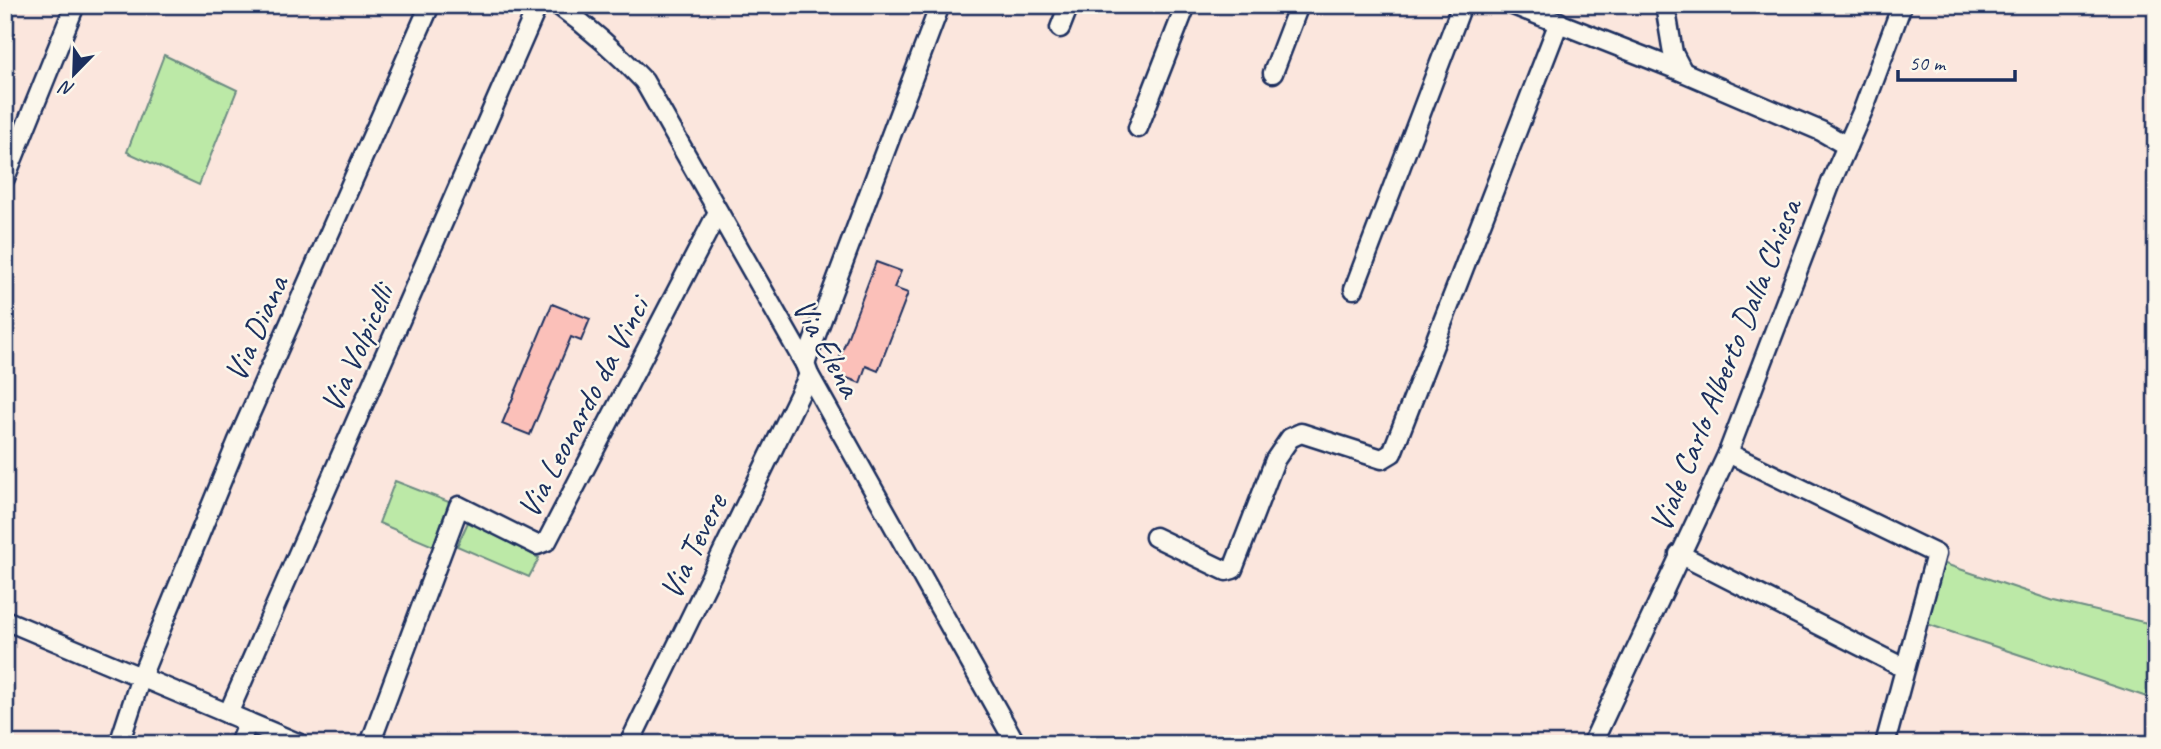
<svg xmlns="http://www.w3.org/2000/svg" width="2161" height="749" viewBox="0 0 2161 749" font-family="Caveat,sans-serif">
  <rect width="100%" height="100%" fill="#fbe6dd"/>
  <filter id="ink" filterUnits="userSpaceOnUse"><feTurbulence type="fractalNoise" baseFrequency=".0143" numOctaves="2"/><feDisplacementMap in="SourceGraphic" scale="14" xChannelSelector="R" yChannelSelector="G"/><feConvolveMatrix kernelMatrix="1 2 1 2 8 2 1 2 1" color-interpolation-filters="sRGB"/></filter>
  <g filter="url(#ink)">
    <g fill="#bce9a7" stroke="#6c8c82" stroke-width="2">
      <path d="M164 55 237 90 199 185 127 152Z"/>
      <path d="M395 481 449 502 433 546 379 523Z"/>
      <path d="M469 520 539 558 529 577 457 546Z"/>
      <path d="M1942 563 2054 601 2156 625V700L1927 624Z"/>
    </g>
    <g fill="#fbc0b9" stroke="#1b2f5e" stroke-width="2">
      <path d="M876 262 901 271 894 288 908 293 878 371 866 366 860 383 834 373Z"/>
      <path d="M552 304 590 319 581 341 571 337 530 435 502 424Z"/>
    </g>
    <g fill="none" stroke-linecap="round" stroke-linejoin="round">
      <defs>
        <g id="minor">
          <path d="M558 5C591 29 616 51 644 81L805 364 809 375 1016 744"/>
          <path d="M1513 5 1683 72 1821 131 1847 146"/>
          <path d="M1665 5 1673 53 1683 72"/>
          <path d="M1060 28 1069 5"/>
          <path d="M1273 73 1299 5"/>
          <path d="M1138 128 1186 5"/>
          <path d="M5 178 75 5"/>
          <path d="M1354 289 1462 5"/>
          <path d="M805 364 940 5"/>
          <path d="M1728 453 1936 554 1885 744"/>
          <path d="M1155 537 1226 571 1233 569 1275 460 1290 438 1301 433 1382 459 1392 453 1559 22"/>
          <path d="M1679 554 1904 668"/>
          <path d="M5 620 300 744"/>
          <path d="M228 714 538 5"/>
          <path d="M119 744 141 677 237 443 430 5"/>
          <path d="M239 744 248 722"/>
          <path d="M370 744 459 506 537 545 547 541 718 212"/>
          <path d="M629 744 809 375"/>
          <path d="M1592 744 1728 453 1832 180 1863 110 1902 5"/>
        </g>
      </defs>
      <use href="#minor" stroke="#1b2f5e" stroke-width="23"/>
      <use href="#minor" stroke="#fbf7ec" stroke-width="18"/>
    </g>
  </g>
  <g text-anchor="middle" stroke-width="5" stroke-linejoin="round" paint-order="stroke">
    <g font-size="33" fill="#1b2f5e" stroke="#fbf7ec">
      <text transform="translate(255 328) rotate(-66)" y="12">Via Diana</text>
      <text transform="translate(828 347) rotate(61)" y="12">Via Elena</text>
      <text transform="translate(356 348) rotate(-66)" y="12">Via Volpicelli</text>
      <text transform="translate(1724 365) rotate(-68)" y="12">Viale Carlo Alberto Dalla Chiesa</text>
      <text transform="translate(582 407) rotate(-62)" y="12">Via Leonardo da Vinci</text>
      <text transform="translate(692 546) rotate(-64)" y="12">Via Tevere</text>
    </g>
  </g>
  <rect width="2161" height="749" fill="none" stroke="#fbf7ec" stroke-width="28"/>
  <rect x="14" y="14" width="2133" height="721" fill="none" stroke="#1b2f5e" stroke-width="2.5" filter="url(#ink)"/>
  <g transform="translate(74 74) rotate(203)" stroke="#fbf7ec" stroke-width="5" paint-order="stroke">
  <path d="M0-5L12 26L0 18L-12 26Z" fill="#1b2f5e"/>
  <text y="-10" font-size="19" font-weight="bold" text-anchor="middle" fill="#1b2f5e">N</text>
  </g>
  <path d="M1898 70v10h117v-10" fill="none" stroke="#1b2f5e" stroke-width="3.5"/>
  <text x="1909" y="70" font-size="21" fill="#1b2f5e" stroke="#fbf7ec" stroke-width="5" paint-order="stroke">50 m</text>
</svg>
